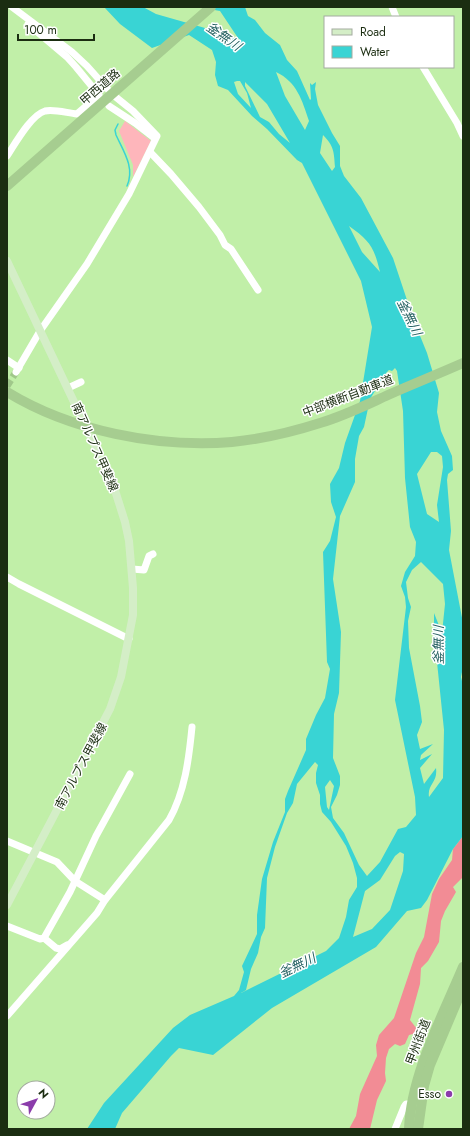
<svg xmlns="http://www.w3.org/2000/svg" width="470" height="1136" viewBox="0 0 470 1136" font-family="Jost,'Noto Sans JP',sans-serif">
  <rect width="100%" height="100%" fill="#c1efa8"/>
  <path fill="#feb6bb" d="M125 121 151 141 133 177V165L119 131Z"/>
  <path fill="#f28c95" d="M463 836V877L453 887 456 892 445 911 441 921 439 942 428 961 421 968 420 984 410 1020 417 1029 413 1034 409 1035 405 1044 400 1046 395 1044 389 1049 386 1058 385 1073 386 1081 377 1100 370 1129H349L356 1116 360 1094 377 1056 376 1045 379 1035 394 1018 416 953 424 937 432 894 439 879 452 860 453 849Z"/>
  <path fill="#39d4d4" fill-rule="evenodd" d="M104 7H143L156 14 205 28 222 37 213 23 231 37 240 41 220 11 198 7H245L248 16 255 20 265 33 280 45 287 60 297 71 310 100 311 99 310 83 312 85 316 82 315 89 318 105 332 133 340 146V166L344 176 361 198 393 258 414 321 427 353 439 393 437 412 441 431 452 456 453 470 448 474 447 480 451 531 449 550 463 623V667L461 677 463 685V836L453 849 427 900 421 908 407 911 376 947 272 1008 213 1055 179 1048 171 1056 122 1113 115 1129H87L104 1103 173 1028 190 1015 234 996 239 990 244 972 242 966 257 934V915L262 879 273 842 285 812V799L288 791 306 750V739L316 715 325 698 330 669 327 662 323 552 330 541 336 517 331 502 330 484 339 468 345 443 360 401 372 327 361 281 302 163 297 160 267 129 252 116 228 90 218 86 215 75 216 62 212 50 189 35 152 48 120 24ZM276 72C297 82 302 100 309 121L305 130 285 96ZM237 81H240L247 93 251 108 238 94 234 82ZM245 82 267 104 290 143 279 134 269 122 260 117 245 86ZM323 135C334 146 334 152 335 167L332 171 320 153ZM349 226C370 241 374 247 380 272L362 252ZM395 368 397 371 403 411 405 478 410 527 416 542 415 556 405 572 401 586 405 597 406 607 395 700 415 797 416 815 406 827 398 829 380 862 367 876 359 865 344 833 333 818 331 807 337 795 340 785V776L333 758 334 714 339 693 341 632 333 579 340 516 355 482V459L359 436 364 427 370 399 386 373 389 370 392 371ZM431 452H437L442 456 443 467 437 505 439 522 427 514 417 474ZM421 562 443 584 445 604 442 633 434 613V633L444 730 443 778 429 797C427 784 438 783 436 768L424 784 420 768 432 754 420 760 421 755 433 744 420 749 417 735 422 722 420 706 409 648 408 621 411 607 408 598 406 582 412 570ZM315 762 318 765 316 773V783L320 795V804L322 812 331 822 346 846 353 863 357 878V887L349 900 346 917 339 938 326 951 241 993 246 990 251 969 258 953 261 937 265 928 267 878 275 847 287 813 293 803 297 784ZM330 780 334 786 329 810 327 807 325 787ZM400 852 404 854 403 871 390 910 372 929 353 937 365 891 380 880 395 856Z"/>
  <g fill="none" stroke-linecap="round" stroke-linejoin="round">
    <path stroke="#39d4d4" stroke-width="1.5" d="M118 124 115 130 116 135C124 152 135 168 127 186"/>
    <path stroke="#a0c88a" stroke-width="7" stroke-dasharray="7 3.5" stroke-linecap="butt" d="M7 386 16 372"/>
    <g stroke="#fff" stroke-width="7">
      <path d="M12 7 72 52 87 66 112 94 133 111 157 136 129 194 87 264 40 331 16 372"/>
      <path d="M392 7 396 17"/>
      <path d="M423 67 457 123 463 136"/>
      <path d="M109 106 135 123 153 137"/>
      <path d="M150 152 171 174 199 207 220 235 225 245 231 249 258 290"/>
      <path d="M7 156C15 144 31 115 45 111 54 109 67 113 77 114L99 95 76 67 67 57 28 24"/>
      <path d="M7 360 19 368"/>
      <path d="M68 388 81 382"/>
      <path d="M132 569 144 570 149 556 153 554"/>
      <path d="M7 577 19 584 129 639"/>
      <path d="M7 841 57 862 75 881 105 900"/>
      <path d="M7 926 40 939 44 938 70 892 96 836 130 774"/>
      <path d="M44 938 56 948 60 949 67 945"/>
      <path d="M7 1016 97 913 105 900 169 820C185 792 189 758 192 727"/>
      <path d="M395 1129 404 1107 406 1104H412"/>
    </g>
    <path stroke="#d4eec7" stroke-width="8" d="M7 261 113 484 125 522 129 541 133 588V615L121 677 110 709 7 905"/>
    <g stroke="#a6cd90" stroke-width="10">
      <path d="M7 186 211 7"/>
      <path d="M7 392C71 431 157 448 232 442 262 439 292 432 320 423 344 416 366 405 388 395 413 384 438 374 463 363"/>
      <path d="M409 1129C411 1075 442 1017 463 967"/>
      <path d="M418 1129 424 1086 430 1065 463 987"/>
    </g>
  </g>
  <circle fill="#8b3cab" stroke="#fff" stroke-width="1.5" cx="449" cy="1094" r="4"/>
  <g text-anchor="middle" stroke-width="3" stroke-linejoin="round" paint-order="stroke">
    <g font-size="12" fill="#1b2d11" stroke="#fff">
      <text transform="translate(100 87) rotate(-41)" y="4">甲西道路</text>
      <text transform="translate(348 396) rotate(-21)" y="4">中部横断自動車道</text>
      <text transform="translate(95 447) rotate(66)" y="4">南アルプス甲斐線</text>
      <text transform="translate(81 766) rotate(-62)" y="4">南アルプス甲斐線</text>
      <text transform="translate(418 1042) rotate(-69)" y="4">甲州街道</text>
    </g>
    <g font-size="12" fill="#1b2d11" stroke="#fff" text-anchor="end">
      <text x="441" y="1098">Esso</text>
    </g>
    <g font-size="13" font-style="italic" fill="#266262" stroke="#fff">
      <text transform="translate(224 36) rotate(35)" y="5">釜無川</text>
      <text transform="translate(410 317) rotate(64)" y="5">釜無川</text>
      <text transform="translate(438 645) rotate(-90)" y="5">釜無川</text>
      <text transform="translate(297 965) rotate(-26)" y="5">釜無川</text>
    </g>
  </g>
  <rect width="470" height="1136" fill="none" stroke="#1b2d11" stroke-width="16"/>
  <rect x="324" y="16" width="130" height="52" fill="#ffffff" stroke="#a4aba0"/>
  <rect x="332" y="29" width="20" height="6" fill="#d4eec7" stroke="#a4aba0"/>
  <text x="360" y="36" font-size="12" fill="#1b2d11">Road</text>
  <rect x="332" y="46" width="20" height="12" fill="#39d4d4" stroke="#a4aba0"/>
  <text x="360" y="56" font-size="12" fill="#1b2d11">Water</text>
  <g transform="translate(36 1100) rotate(50)"><circle r="19" fill="#ffffff" stroke="#a4aba0"/>
  <path d="M0-3L7 15L0 10L-7 15Z" fill="#8b3cab"/>
  <text y="-6" font-size="11" font-weight="bold" text-anchor="middle" fill="#1b2d11">N</text>
  </g>
  <path d="M18 34v6h76v-6" fill="none" stroke="#1b2d11" stroke-width="2"/>
  <text x="24" y="34" font-size="12" fill="#1b2d11" stroke="#ffffff" stroke-width="3" paint-order="stroke">100 m</text>
</svg>
